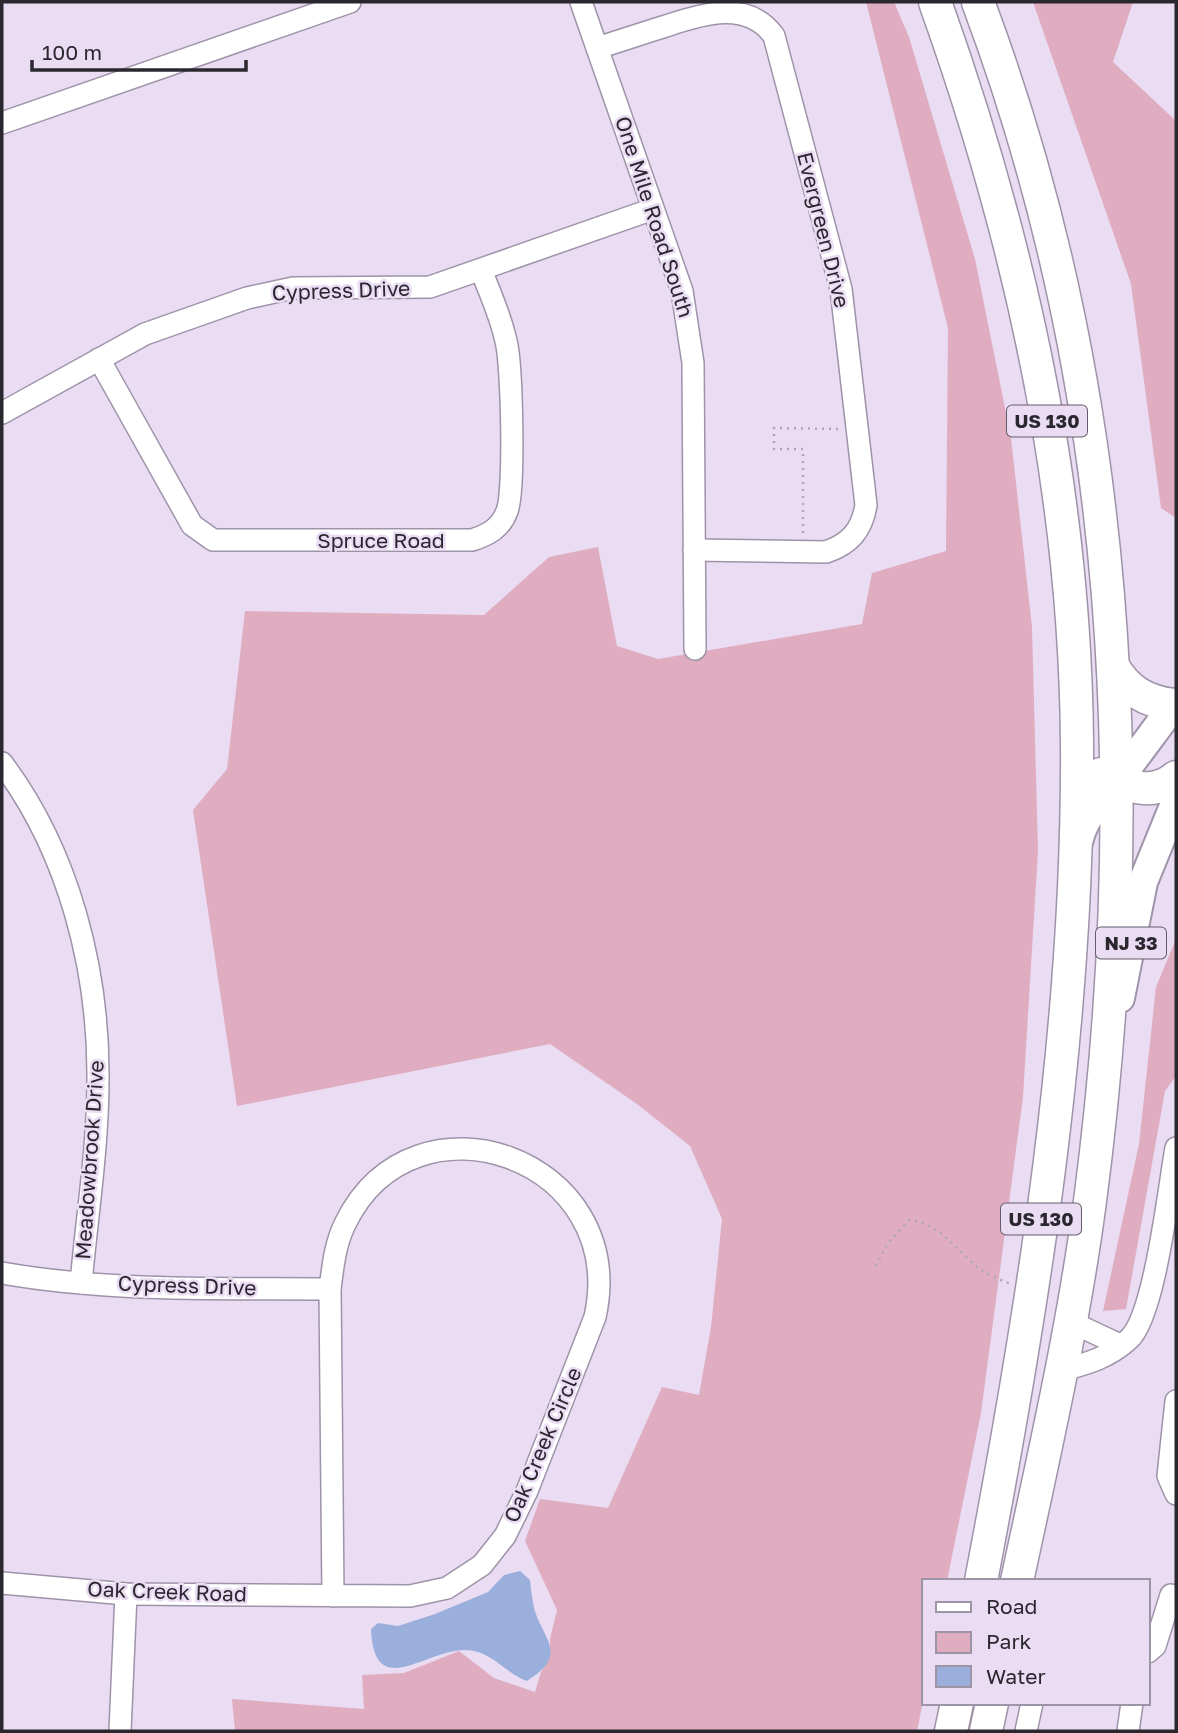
<svg xmlns="http://www.w3.org/2000/svg" width="1178" height="1733" viewBox="0 0 1178 1733" font-family="'Golos Text',sans-serif">
  <rect width="100%" height="100%" fill="#e9dcf3"/>
  <g fill="#e0adc0">
    <path d="M866 2H894L909 37 975 259 1011 438 1032 627 1038 851 1023 1097 981 1413 947 1581H924V1697L917 1731H235L232 1699 364 1709 362 1675 404 1673 459 1651 494 1678 535 1692 541 1672 550 1656V1639L557 1610 525 1541 540 1499 608 1508 662 1387 699 1395 711 1327 722 1219 690 1146 637 1104 550 1044 237 1106 193 810 227 769 245 611 484 615 549 557 598 547 617 646 658 659 862 624 872 573 946 551 948 328Z"/>
    <path d="M1033 2H1133L1113 62 1176 121V518L1161 508 1131 284Z"/>
    <path d="M1176 939V1076L1165 1091 1126 1309 1103 1311 1139 1144 1156 987Z"/>
  </g>
  <path fill="#9aafdc" d="M520 1571 530 1580C531 1589 532 1599 534 1608 543 1640 570 1654 527 1681 505 1673 491 1650 465 1650 424 1650 374 1702 371 1629L378 1623 398 1626 435 1614 488 1592 504 1575Z"/>
  <g fill="none" stroke-linecap="round" stroke-linejoin="round">
    <defs>
      <g id="minor">
        <path d="M581 2 682 291 693 363 695 649"/>
        <path d="M597 48C620 41 643 33 666 26 704 13 748 0 774 36L841 289 866 505C862 530 850 544 826 552L694 550"/>
        <path d="M2 123 350 2"/>
        <path d="M99 359 192 525 213 540H472C488 535 501 528 507 511 515 492 512 364 506 341 501 317 490 293 481 270"/>
        <path d="M2 413 145 334 247 298 293 288 430 287 653 209"/>
        <path d="M2 763C69 852 99 970 98 1080 98 1147 87 1216 81 1283"/>
        <path d="M2 1273C109 1292 221 1288 330 1289"/>
        <path d="M1071 1322 1120 1345"/>
        <path d="M1062 1370C1087 1364 1110 1357 1129 1339 1155 1316 1169 1186 1176 1148"/>
        <path d="M1176 1401 1168 1476 1176 1494"/>
        <path d="M2 1583 126 1594 410 1596 447 1588 482 1565 505 1536 527 1491 595 1317C630 1158 415 1083 346 1222 335 1243 333 1266 330 1289L333 1596"/>
        <path d="M1148 1652 1155 1646 1171 1595"/>
        <path d="M120 1731 126 1594"/>
        <path d="M1026 1731 1032 1703"/>
        <path d="M1128 1731 1132 1703"/>
      </g>
      <g id="major">
        <path d="M1078 842C1085 813 1102 800 1119 778 1139 753 1157 727 1176 703"/>
        <path d="M1120 998 1143 882 1176 801"/>
      </g>
      <g id="highway">
        <path d="M935 2C1020 239 1075 489 1077 742 1079 1025 1034 1304 981 1581"/>
        <path d="M978 2C1122 385 1143 798 1090 1201 1073 1329 1044 1455 1017 1581"/>
        <path d="M1113 666C1127 691 1147 702 1174 705"/>
        <path d="M1101 774C1126 785 1152 798 1176 777"/>
        <path d="M951 1731 957 1703"/>
        <path d="M986 1731 992 1703"/>
      </g>
    </defs>
    <use href="#minor" stroke="#9e93a8" stroke-width="24"/>
    <use href="#major" stroke="#9e93a8" stroke-width="32"/>
    <use href="#highway" stroke="#9e93a8" stroke-width="35"/>
    <g stroke="#aea4b6" stroke-width="2.5" stroke-dasharray="2 5" stroke-linecap="butt">
      <path d="M803 533V449H774V428L839 429"/>
      <path d="M876 1266 888 1243 909 1220C941 1223 957 1252 981 1270 990 1276 1001 1280 1011 1284"/>
    </g>
    <use href="#minor" stroke="#fff" stroke-width="21"/>
    <use href="#major" stroke="#fff" stroke-width="28"/>
    <use href="#highway" stroke="#fff" stroke-width="32"/>
  </g>
  <g text-anchor="middle" stroke-width="5" stroke-linejoin="round" paint-order="stroke">
    <g fill="#e9dcf3" stroke="#645d6a" stroke-width="2">
      <rect x="1007" y="405.5" width="80" height="31" rx="5"/>
      <rect x="1096" y="927.5" width="70" height="31" rx="5"/>
      <rect x="1001" y="1203.5" width="80" height="31" rx="5"/>
    </g>
    <g font-size="19" font-weight="bold" fill="#2b272f">
      <text x="1047" y="428">US 130</text>
      <text x="1131" y="950">NJ 33</text>
      <text x="1041" y="1226">US 130</text>
    </g>
    <g font-size="21" fill="#2b272f" stroke="#e9dcf3">
      <text transform="translate(654 217) rotate(72)" y="7">One Mile Road South</text>
      <text transform="translate(823 230) rotate(76)" y="7">Evergreen Drive</text>
      <text transform="translate(341 291) rotate(-2)" y="7">Cypress Drive</text>
      <text x="381" y="548">Spruce Road</text>
      <text transform="translate(90 1160) rotate(-86)" y="7">Meadowbrook Drive</text>
      <text transform="translate(187 1286) rotate(2)" y="7">Cypress Drive</text>
      <text transform="translate(543 1445) rotate(-67)" y="7">Oak Creek Circle</text>
      <text transform="translate(167 1592) rotate(2)" y="7">Oak Creek Road</text>
    </g>
  </g>
  <rect width="1178" height="1733" fill="none" stroke="#2b272f" stroke-width="7"/>
  <rect x="922" y="1579" width="228" height="126" fill="#e9dcf3" stroke="#9d94a5" stroke-width="2"/>
  <rect x="936" y="1602" width="35" height="10" fill="#ffffff" stroke="#9d94a5" stroke-width="2"/>
  <text x="986" y="1614" font-size="21" fill="#2b272f">Road</text>
  <rect x="936" y="1632" width="35" height="21" fill="#e0adc0" stroke="#9d94a5" stroke-width="2"/>
  <text x="986" y="1649" font-size="21" fill="#2b272f">Park</text>
  <rect x="936" y="1666" width="35" height="21" fill="#9aafdc" stroke="#9d94a5" stroke-width="2"/>
  <text x="986" y="1684" font-size="21" fill="#2b272f">Water</text>
  <path d="M32 60v10h214v-10" fill="none" stroke="#2b272f" stroke-width="3.5"/>
  <text x="42" y="60" font-size="21" fill="#2b272f" stroke="#e9dcf3" stroke-width="5" paint-order="stroke">100 m</text>
</svg>
